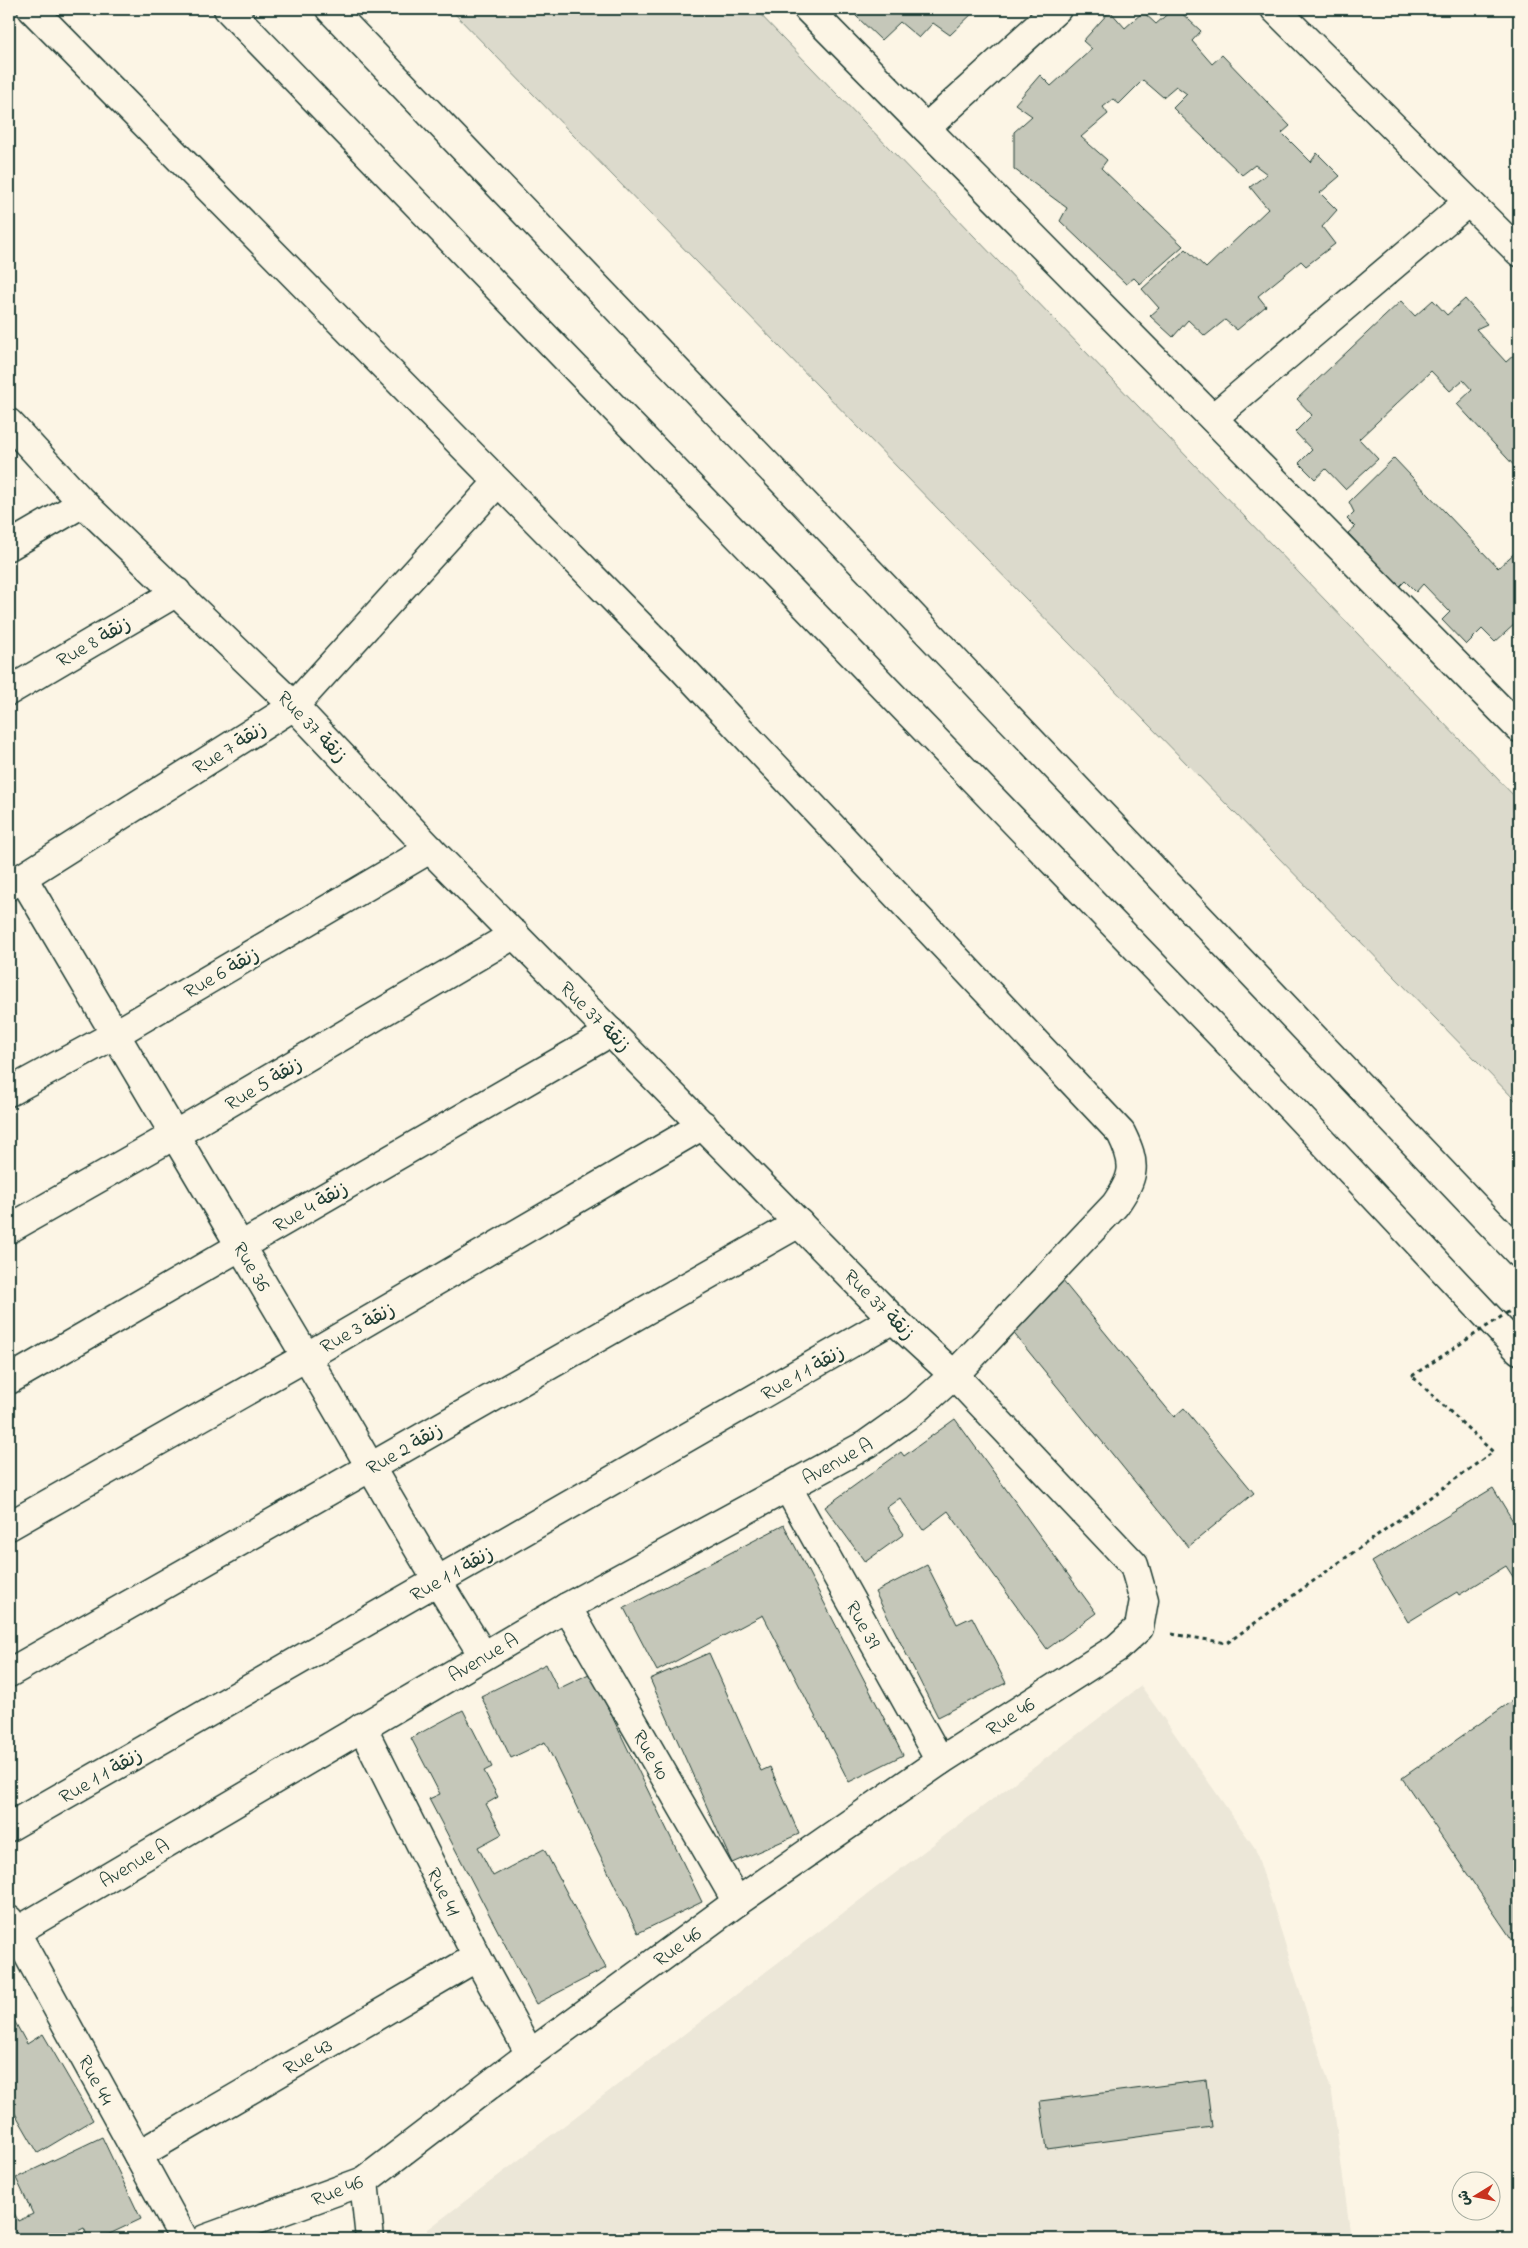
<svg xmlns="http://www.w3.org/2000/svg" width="1528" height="2248" viewBox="0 0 1528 2248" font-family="'Indie Flower','Playpen Sans Arabic',sans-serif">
  <rect width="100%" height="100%" fill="#fcf5e5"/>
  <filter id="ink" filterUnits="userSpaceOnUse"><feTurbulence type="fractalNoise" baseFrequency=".02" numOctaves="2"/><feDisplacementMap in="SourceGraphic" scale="10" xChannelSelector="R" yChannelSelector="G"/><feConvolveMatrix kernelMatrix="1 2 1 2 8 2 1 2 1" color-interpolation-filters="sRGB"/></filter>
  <g filter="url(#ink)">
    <path fill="#ece7d8" d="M1141 1686 1255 1848 1332 2093 1351 2239H427V2230Z"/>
    <g fill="#dcdacc" stroke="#7e8c80">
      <path d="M450 9H755L1519 801V1104Z"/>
      <path d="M1519 2005V2071L1512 2006Z"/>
    </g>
    <g fill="#c5c7b9" stroke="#1f3d34">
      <path d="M865 9H977L950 35 933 23 919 38 900 22 881 40 856 16Z"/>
      <path d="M1173 9H1177L1201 31 1192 41 1212 64 1222 55 1290 126 1282 133 1311 162 1317 153 1340 176 1320 193 1337 210 1322 227 1335 244 1306 266 1301 261 1258 296 1266 306 1237 330 1225 320 1205 336 1188 320 1173 337 1150 316 1159 308 1142 289 1186 249 1206 268 1268 209 1250 187 1267 174 1255 165 1242 175 1173 108 1187 94 1176 86 1163 97 1143 80 1119 104 1113 99 1103 107 1108 114 1081 137 1107 160 1101 168 1183 246 1140 284 1134 278 1126 284 1060 221 1067 208 1014 169V132L1032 116 1015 104 1040 75 1051 86 1092 49 1083 41 1110 11 1125 28 1143 12 1156 24Z"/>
      <path d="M1465 299 1487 324 1476 329 1506 362 1515 354 1519 359V471L1457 404 1472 390 1463 380 1450 391 1431 371 1359 439 1378 459 1345 489 1326 469 1315 479 1299 463 1312 450 1295 432 1312 415 1297 399 1401 301 1415 316 1433 300 1447 315Z"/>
      <path d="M1394 458 1498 568 1519 549V626L1516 623 1495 642 1482 629 1466 645 1442 620 1450 612 1423 584 1416 592 1405 581 1399 587 1348 533 1355 527 1347 519 1354 512 1349 502Z"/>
      <path d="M1062 1280 1174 1417 1184 1408 1254 1493 1188 1547 1007 1325Z"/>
      <path d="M955 1419 1096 1613 1047 1649 948 1511 923 1530 900 1498 886 1508 904 1534 865 1562 825 1507 901 1452 904 1456Z"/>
      <path d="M1493 1488 1519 1531V1586L1506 1566 1459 1595 1457 1592 1408 1622 1372 1562Z"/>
      <path d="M784 1525 903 1755 849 1782 763 1615 657 1671 624 1608Z"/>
      <path d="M927 1565 957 1624 972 1617 1006 1683 938 1717 875 1592Z"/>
      <path d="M709 1653 761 1771 770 1767 799 1834 732 1863 650 1679Z"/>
      <path d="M546 1664 558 1689 591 1673 702 1902 638 1933 545 1742 511 1758 481 1696Z"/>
      <path d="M1519 1696V1950L1402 1778Z"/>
      <path d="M463 1710 492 1767 484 1771 498 1797 486 1804 502 1834 478 1847 493 1876 544 1849 606 1968 536 2004 429 1799 440 1794 411 1738Z"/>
      <path d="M9 2011 27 2044 43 2034 93 2120 38 2153 9 2103Z"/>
      <path d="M1206 2080 1212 2127 1047 2149 1040 2101Z"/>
      <path d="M102 2137 141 2219 99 2239H89L84 2228 61 2239H9V2202L18 2221 33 2214 16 2178Z"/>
    </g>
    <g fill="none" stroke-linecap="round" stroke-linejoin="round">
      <defs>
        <g id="minor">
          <path d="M808 9 1519 728"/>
          <path d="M1275 9 1519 252"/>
          <path d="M926 128 1057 9"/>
          <path d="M1213 418 1468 202"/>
          <path d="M9 423 83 503 294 706 430 849 893 1319 954 1375 1134 1565 1144 1600 1139 1628 1117 1648 940 1761 737 1902 530 2054 364 2181 205 2239"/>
          <path d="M9 546 83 503"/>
          <path d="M9 691 177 592"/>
          <path id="s1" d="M23 878C113 1033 206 1188 298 1343 360 1447 418 1553 483 1655"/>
          <path d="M9 886 294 706 498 482"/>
          <path d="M9 1092 114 1035 430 849"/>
          <path d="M9 1229 176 1134 515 934"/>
          <path d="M9 1380 611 1032"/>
          <path id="s2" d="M788 1488 940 1761"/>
          <path d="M9 1526 306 1357 703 1125"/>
          <path id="s3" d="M567 1607 737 1902"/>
          <path d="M9 1673 799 1223"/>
          <path id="s4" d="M362 1727 477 1957 530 2054"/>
          <path d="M9 1827 893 1319"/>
          <path id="s5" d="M9 1920 184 2239"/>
          <path id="s6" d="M9 1936 567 1607 867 1444 915 1410 954 1375 1115 1205C1135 1176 1137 1165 1121 1133L680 666 32 9"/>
          <path id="s7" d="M138 2155 477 1957"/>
          <path d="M364 2181 370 2239"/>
        </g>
        <g id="trunk">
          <path d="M228 9 1277 1093 1519 1350"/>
          <path d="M330 9 896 599 1519 1253"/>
        </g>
      </defs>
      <use href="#minor" stroke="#1f3d34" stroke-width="31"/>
      <use href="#trunk" stroke="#1f3d34" stroke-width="31"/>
      <path stroke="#1f3d34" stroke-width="3" stroke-dasharray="4 4" stroke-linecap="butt" d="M1172 1634 1227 1643 1493 1452 1412 1376"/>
      <use href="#minor" stroke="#fcf5e5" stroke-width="28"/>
      <use href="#trunk" stroke="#fcf5e5" stroke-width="28"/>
      <path stroke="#1f3d34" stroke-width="3" stroke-dasharray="4 4" stroke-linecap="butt" d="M1412 1376 1519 1305"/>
    </g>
  </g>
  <g text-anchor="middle" stroke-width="4" stroke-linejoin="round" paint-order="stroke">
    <g font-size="20" fill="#1f3d34" stroke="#fcf5e5">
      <text transform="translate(93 641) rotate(-30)" y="7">Rue 8 زنقة</text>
      <text transform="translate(313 726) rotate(46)" y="7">Rue 37 زنقة</text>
      <text transform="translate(229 747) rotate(-32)" y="7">Rue 7 زنقة</text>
      <text transform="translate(221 972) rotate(-30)" y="7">Rue 6 زنقة</text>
      <text transform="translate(596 1016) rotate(45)" y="7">Rue 37 زنقة</text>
      <text transform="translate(263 1083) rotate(-31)" y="7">Rue 5 زنقة</text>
      <text transform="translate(310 1206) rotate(-30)" y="7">Rue 4 زنقة</text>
      <text dy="7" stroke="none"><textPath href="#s1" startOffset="451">Rue 36</textPath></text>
      <text transform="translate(880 1304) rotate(45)" y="7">Rue 37 زنقة</text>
      <text transform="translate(357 1327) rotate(-30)" y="7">Rue 3 زنقة</text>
      <text transform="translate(802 1372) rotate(-30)" y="7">Rue 1 زنقة 1</text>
      <text transform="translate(404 1448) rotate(-30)" y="7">Rue 2 زنقة</text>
      <text dy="7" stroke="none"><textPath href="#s6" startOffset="955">Avenue A</textPath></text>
      <text transform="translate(451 1573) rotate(-30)" y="7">Rue 1 زنقة 1</text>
      <text dy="7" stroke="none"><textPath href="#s2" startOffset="156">Rue 39</textPath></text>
      <text dy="7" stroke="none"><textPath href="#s6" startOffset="550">Avenue A</textPath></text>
      <text transform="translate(1010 1716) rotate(-33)" y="7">Rue 46</text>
      <text dy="7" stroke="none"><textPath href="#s3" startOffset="170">Rue 40</textPath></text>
      <text transform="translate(100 1775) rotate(-30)" y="7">Rue 1 زنقة 1</text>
      <text dy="7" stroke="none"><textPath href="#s6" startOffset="145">Avenue A</textPath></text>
      <text dy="7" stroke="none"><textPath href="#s4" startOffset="184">Rue 41</textPath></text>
      <text transform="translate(677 1946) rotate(-36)" y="7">Rue 46</text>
      <text dy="7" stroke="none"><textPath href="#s7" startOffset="196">Rue 43</textPath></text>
      <text dy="7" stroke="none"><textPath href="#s5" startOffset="182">Rue 44</textPath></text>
      <text transform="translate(337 2190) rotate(-22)" y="7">Rue 46</text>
    </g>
  </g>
  <rect width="1528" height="2248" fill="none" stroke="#fcf5e5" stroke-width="30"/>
  <rect x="15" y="15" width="1498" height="2218" fill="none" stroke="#1f3d34" stroke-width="2" filter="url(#ink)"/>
  <g transform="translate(1476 2196) rotate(260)"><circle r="24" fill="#fcf5e5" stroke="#a4ab9e"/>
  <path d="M0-4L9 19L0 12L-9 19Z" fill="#c8321e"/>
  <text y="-8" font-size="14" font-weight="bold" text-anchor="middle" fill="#1f3d34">ش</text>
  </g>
</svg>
